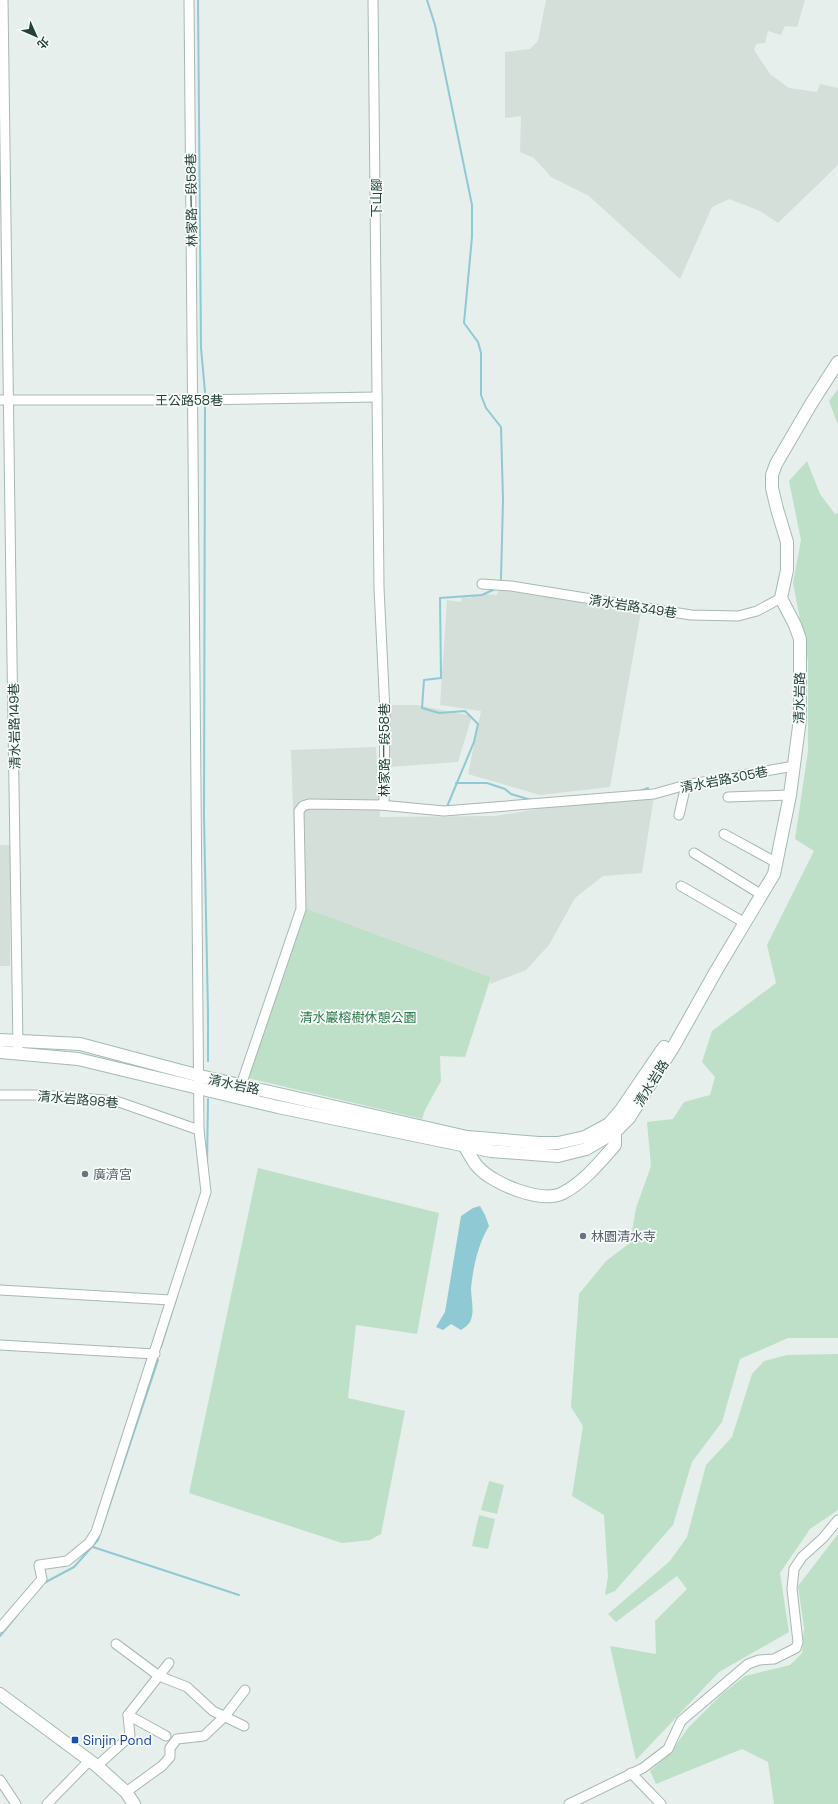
<svg xmlns="http://www.w3.org/2000/svg" width="838" height="1804" viewBox="0 0 838 1804" font-family="'Space Grotesk','Noto Sans TC',sans-serif">
  <rect width="100%" height="100%" fill="#e6efeb"/>
  <g fill="#d4dfda">
    <path d="M546 0H805L797 27 785 26 781 35 768 31 765 43 756 44 754 50 770 74 789 88 817 92 820 84 838 88V165L778 223 760 211 729 199 712 207 680 279 589 196 551 177 534 158 520 152 521 116 505 118V52L530 49 538 41Z"/>
    <path d="M498 590 641 611 610 787 540 795 468 774 481 711 440 705 447 600 461 602 462 597 471 598 472 595 484 596V594L497 595Z"/>
    <path d="M387 705H417L472 716 458 762 389 767Z"/>
    <path d="M376 747 380 817 495 816 655 790 642 873 603 876 575 898 549 945 526 970 490 984 491 977 305 908 296 899 291 750Z"/>
    <rect x="0" y="845" width="10" height="121"/>
  </g>
  <g fill="#bfe0c8">
    <path d="M838 389V425L829 401Z"/>
    <path d="M807 461 820 494 835 514 838 513V1338H788L740 1359 722 1422 692 1462 673 1525 615 1591 605 1595 608 1576 604 1515 572 1496 583 1426 571 1407 579 1294 606 1261 630 1243 636 1208 651 1166 647 1122 673 1119 684 1102 710 1095 715 1077 702 1062 712 1031 776 983 767 945 814 851 795 839 808 751V661L793 583 801 540 789 481Z"/>
    <path d="M305 908 491 977 465 1057 440 1056 441 1081 425 1110 422 1119 248 1078Z"/>
    <path d="M258 1168 439 1213 417 1334 356 1325 348 1398 405 1411 381 1534 370 1540 342 1543 189 1493Z"/>
    <path d="M838 1354V1510L810 1529 780 1573 789 1632 719 1672 636 1760 610 1646 656 1654 655 1621 687 1589 677 1576 616 1622 608 1614 670 1561 687 1537 706 1465 732 1437 752 1374 764 1361 787 1355Z"/>
    <path d="M489 1481 504 1485 497 1514 481 1510Z"/>
    <path d="M479 1515 495 1519 488 1549 472 1546Z"/>
    <path d="M838 1534V1804H774L768 1762 742 1749 656 1784 650 1771 669 1755 688 1728 722 1694 745 1676 790 1665 802 1653 804 1628 798 1586Z"/>
  </g>
  <path fill="#8ec9d4" d="M480 1206 485 1215 489 1226C478 1244 473 1268 471 1288 471 1299 475 1312 470 1322 468 1325 464 1328 461 1330L451 1324 443 1330 436 1327 445 1312 461 1216 473 1208Z"/>
  <g fill="none" stroke-linecap="round" stroke-linejoin="round">
    <g stroke="#8ec9d4" stroke-width="2">
      <path d="M198 0 201 348 205 392"/>
      <path d="M427 0 435 25 472 205V237L464 323 478 342 481 353V395L486 408 501 427 503 500 501 579"/>
      <path d="M205 405 204 817 208 1013V1061"/>
      <path d="M456 783H487L505 789 511 794 531 800"/>
      <path d="M640 791 648 788"/>
      <path d="M446 809 474 742 478 724 465 711 439 713 422 708 424 680 441 678 440 598 482 595 495 589"/>
      <path d="M207 1165 208 1099"/>
      <path d="M161 1347 177 1296"/>
      <path d="M93 1547 239 1595"/>
      <path d="M44 1583 74 1567 98 1540 158 1360"/>
      <path d="M0 1636 18 1614"/>
    </g>
    <defs>
      <g id="street">
        <path d="M3 0C5 349 14 698 18 1047"/>
        <path d="M0 400H193L377 397"/>
        <path d="M482 584 511 586 691 615 738 616 757 611 781 598"/>
        <path d="M728 797 790 795"/>
        <path d="M380 805 444 811 654 794 686 785 794 766"/>
        <path d="M679 815 686 785"/>
        <path d="M724 834 777 863"/>
        <path d="M694 853 762 895"/>
        <path d="M681 886 745 923"/>
        <path d="M241 1085 301 909 299 811 303 806 309 804 380 805 384 802 385 712 379 588 373 0"/>
        <path d="M0 1095H43L116 1101 199 1130"/>
        <path d="M0 1290 170 1300"/>
        <path d="M0 1345 155 1354"/>
        <path d="M0 1628 42 1579 39 1565 67 1561 89 1543 96 1532 206 1192 199 1130 189 0"/>
        <path d="M116 1644 159 1676 187 1687 213 1711 244 1726"/>
        <path d="M128 1715 166 1736"/>
        <path d="M97 1766 130 1736 128 1715 169 1663"/>
        <path d="M631 1773 661 1804"/>
        <path d="M0 1780 16 1804"/>
        <path d="M126 1792 162 1766 170 1757V1748L177 1739 204 1736 225 1716 245 1690"/>
        <path d="M47 1804 90 1760"/>
        <path d="M569 1804 643 1768 668 1749 681 1721 748 1664 759 1660 774 1659 796 1648 798 1642 792 1589 794 1569 802 1557 823 1538 838 1520"/>
      </g>
      <g id="secondary">
        <path d="M0 1040 80 1044 200 1076 467 1137 539 1143H558L585 1137 609 1124 621 1110 664 1047"/>
        <path d="M0 1052 78 1059 278 1107 491 1151 558 1156 586 1149 615 1132 629 1118 675 1044 716 971 774 874 790 795 800 719V639L795 625 781 598 787 570V542L777 509 772 488V475L776 464 811 404 838 362"/>
        <path d="M466 1142 465 1147C469 1153 473 1162 478 1167 493 1184 542 1204 563 1193 584 1182 600 1162 615 1145V1132L612 1128"/>
        <path d="M0 1694 97 1766 126 1792 134 1804"/>
      </g>
    </defs>
    <use href="#street" stroke="#a8b8b2" stroke-width="11"/>
    <use href="#secondary" stroke="#a4bbb3" stroke-width="14"/>
    <use href="#street" stroke="#fff" stroke-width="9"/>
    <use href="#secondary" stroke="#fff" stroke-width="12"/>
  </g>
  <g fill="#6b7280" stroke="#f7fbf9" stroke-width="1.5">
    <circle cx="85" cy="1174" r="4"/>
    <circle cx="583" cy="1236" r="4"/>
  </g>
  <rect fill="#1a4fb4" stroke="#f7fbf9" stroke-width="1.5" x="71" y="1736" width="8" height="8" rx="2"/>
  <g text-anchor="middle" stroke-width="3.5" stroke-linejoin="round" paint-order="stroke">
    <g font-size="13" fill="#24423a" stroke="#f7fbf9">
      <text transform="translate(376 198) rotate(-90)" y="5">下山腳</text>
      <text transform="translate(191 200) rotate(-91)" y="5">林家路一段58巷</text>
      <text x="189" y="405">王公路58巷</text>
      <text transform="translate(633 606) rotate(9)" y="5">清水岩路349巷</text>
      <text transform="translate(799 698) rotate(-89)" y="5">清水岩路</text>
      <text transform="translate(14 726) rotate(-91)" y="5">清水岩路149巷</text>
      <text transform="translate(384 750) rotate(-90)" y="5">林家路一段58巷</text>
      <text transform="translate(724 779) rotate(-11)" y="5">清水岩路305巷</text>
      <text transform="translate(651 1083) rotate(-58)" y="5">清水岩路</text>
      <text transform="translate(234 1084) rotate(12)" y="5">清水岩路</text>
      <text transform="translate(78 1099) rotate(5)" y="5">清水岩路98巷</text>
    </g>
    <g font-size="13" fill="#2d7a4b" stroke="#f7fbf9">
      <text x="358" y="1022">清水巖榕樹休憩公園</text>
    </g>
    <g font-size="13" fill="#5b616d" stroke="#f7fbf9" text-anchor="start">
      <text x="93" y="1179">廣濟宮</text>
      <text x="591" y="1241">林園清水寺</text>
    </g>
    <g font-size="13" fill="#164399" stroke="#f7fbf9" text-anchor="start">
      <text x="83" y="1745">Sinjin Pond</text>
    </g>
  </g>
  <g transform="translate(36 36) rotate(135)" stroke="#f7fbf9" stroke-width="3" paint-order="stroke">
  <path d="M0-3L7 15L0 10L-7 15Z" fill="#24423a"/>
  <text y="-6" font-size="11" font-weight="bold" text-anchor="middle" fill="#24423a">北</text>
  </g>
</svg>
